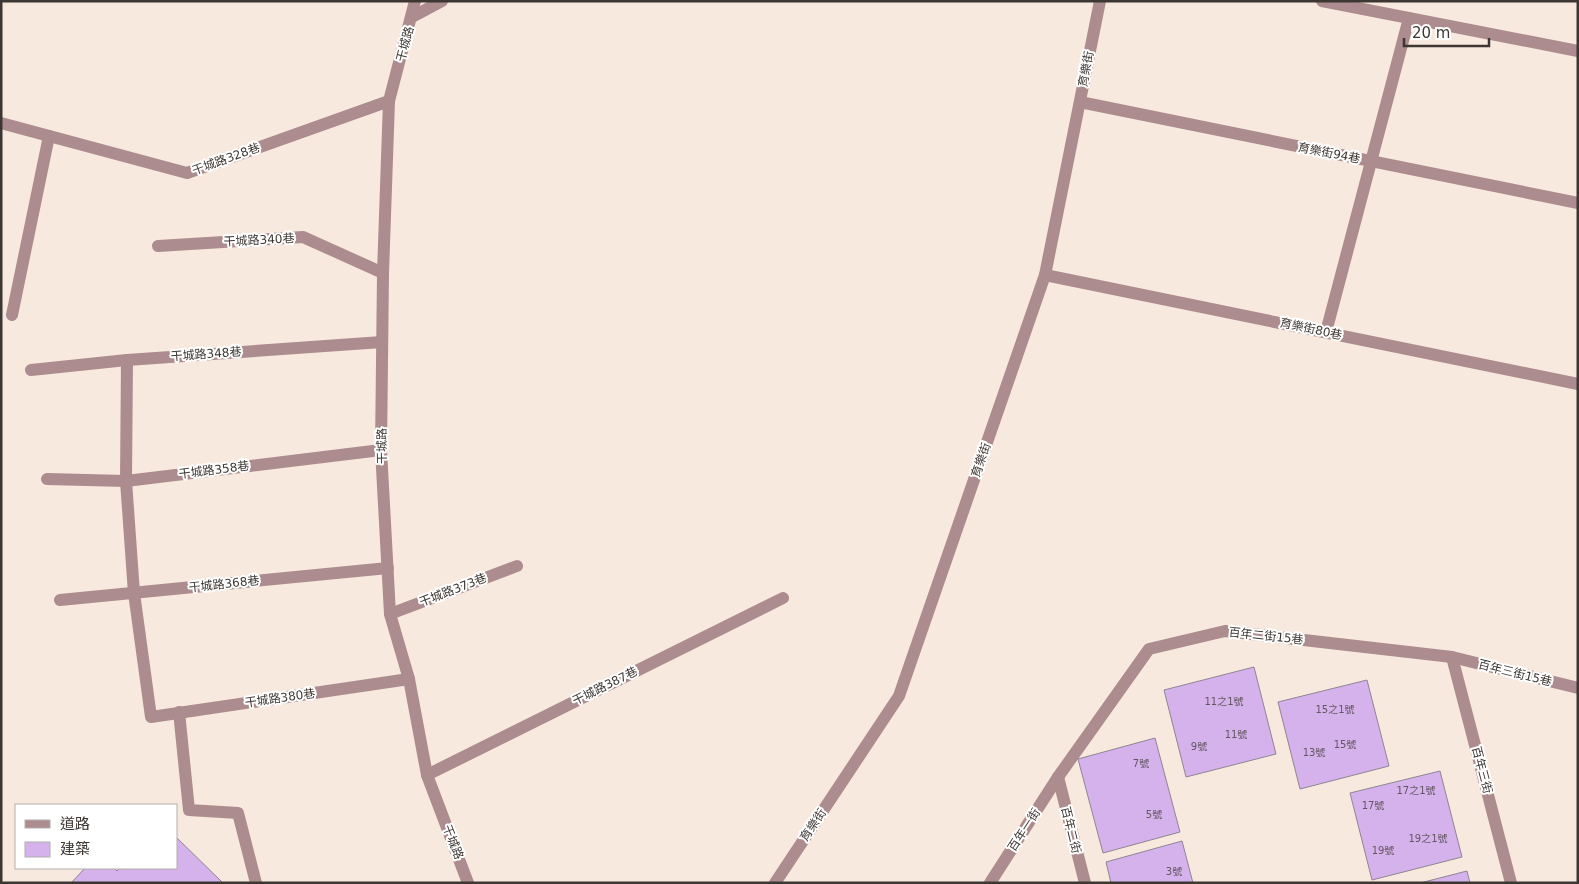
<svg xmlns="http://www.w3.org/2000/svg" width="1579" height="884" viewBox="0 0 1579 884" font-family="'DejaVu Sans','Noto Sans TC',sans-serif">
  <rect width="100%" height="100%" fill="#f8e9df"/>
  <g fill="#d5b2eb" stroke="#8d8593">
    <path d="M1254 667 1276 754 1186 777 1164 690Z"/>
    <path d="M1367 680 1389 766 1300 789 1278 702Z"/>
    <path d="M1155 738 1180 832 1103 853 1078 759Z"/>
    <path d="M1440 771 1462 857 1372 880 1350 793Z"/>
    <path d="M176 837 223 883H71L85 868H114L117 871 120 868H176Z"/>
    <path d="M1182 841 1193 883H1111L1106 862Z"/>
    <path d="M1467 871 1470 883H1420Z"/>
  </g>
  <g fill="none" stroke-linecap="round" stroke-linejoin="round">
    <g stroke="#ac8c8e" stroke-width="12">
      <path d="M415 1 389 101 383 273 381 450 390 614 409 679 427 775 468 883"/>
      <path d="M1322 1 1578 51"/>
      <path d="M412 17 442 1"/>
      <path d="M1080 102 1578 203"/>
      <path d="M1 123 187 173 389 101"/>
      <path d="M158 246 303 237 383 273"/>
      <path d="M1045 275 1578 384"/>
      <path d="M12 315 49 136"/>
      <path d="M1326 332 1409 18"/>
      <path d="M127 360 126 481 134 593 151 717 409 679"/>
      <path d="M31 370 127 360 382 342"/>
      <path d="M47 479 126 481 381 450"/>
      <path d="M60 600 388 568"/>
      <path d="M390 614 517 566"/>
      <path d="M1452 657 1511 883"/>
      <path d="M179 712 189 810 238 813 256 883"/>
      <path d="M427 775 783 598"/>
      <path d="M1058 777 1085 883"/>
      <path d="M775 883 899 696 1045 275 1100 1"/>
      <path d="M990 883 1058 777 1149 649 1225 631 1452 657 1578 688"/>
    </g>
  </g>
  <g text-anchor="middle" stroke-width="4" stroke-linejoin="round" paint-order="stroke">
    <g font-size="10" fill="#635661">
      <text x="1224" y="705">11之1號</text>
      <text x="1335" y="713">15之1號</text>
      <text x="1236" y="738">11號</text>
      <text x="1345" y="748">15號</text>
      <text x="1199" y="750">9號</text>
      <text x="1314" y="756">13號</text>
      <text x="1141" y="767">7號</text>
      <text x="1416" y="794">17之1號</text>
      <text x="1373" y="809">17號</text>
      <text x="1154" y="818">5號</text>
      <text x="1428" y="842">19之1號</text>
      <text x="1383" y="854">19號</text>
      <text x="1174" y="875">3號</text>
    </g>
    <g font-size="12" fill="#3d3733" stroke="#fff">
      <text transform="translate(405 44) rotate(-75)" y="4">干城路</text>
      <text transform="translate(1086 69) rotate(-79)" y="4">育樂街</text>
      <text transform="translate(1329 153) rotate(11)" y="4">育樂街94巷</text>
      <text transform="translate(226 159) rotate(-20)" y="4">干城路328巷</text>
      <text transform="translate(259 240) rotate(-3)" y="4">干城路340巷</text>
      <text transform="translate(1311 329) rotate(12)" y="4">育樂街80巷</text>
      <text transform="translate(206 354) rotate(-4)" y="4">干城路348巷</text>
      <text transform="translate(382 446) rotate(-91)" y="4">干城路</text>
      <text transform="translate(981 460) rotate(-71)" y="4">育樂街</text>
      <text transform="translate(214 470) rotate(-7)" y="4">干城路358巷</text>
      <text transform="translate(224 584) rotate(-6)" y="4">干城路368巷</text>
      <text transform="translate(453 590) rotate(-21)" y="4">干城路373巷</text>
      <text transform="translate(1266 636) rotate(6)" y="4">百年二街15巷</text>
      <text transform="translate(1515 673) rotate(14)" y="4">百年三街15巷</text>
      <text transform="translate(605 686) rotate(-26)" y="4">干城路387巷</text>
      <text transform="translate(280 698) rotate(-8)" y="4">干城路380巷</text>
      <text transform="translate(1482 770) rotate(75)" y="4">百年三街</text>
      <text transform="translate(813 825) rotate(-56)" y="4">育樂街</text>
      <text transform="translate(1024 830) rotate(-57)" y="4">百年一街</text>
      <text transform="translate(1071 830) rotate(76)" y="4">百年二街</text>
      <text transform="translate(453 842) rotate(69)" y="4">干城路</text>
    </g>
  </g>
  <rect width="1579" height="884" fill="none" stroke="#3d3733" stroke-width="5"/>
  <rect x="15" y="804" width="162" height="65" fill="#ffffff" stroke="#b1afad"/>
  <rect x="25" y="820" width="25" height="8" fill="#ac8c8e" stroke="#b1afad"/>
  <text x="60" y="829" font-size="15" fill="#3d3733">道路</text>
  <rect x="25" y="842" width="25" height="15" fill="#d5b2eb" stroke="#b1afad"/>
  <text x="60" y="854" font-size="15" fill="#3d3733">建築</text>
  <path d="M1404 38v8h85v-8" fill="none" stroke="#3d3733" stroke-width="2.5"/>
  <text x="1412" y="38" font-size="15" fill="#3d3733" stroke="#ffffff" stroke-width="4" paint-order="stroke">20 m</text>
</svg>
